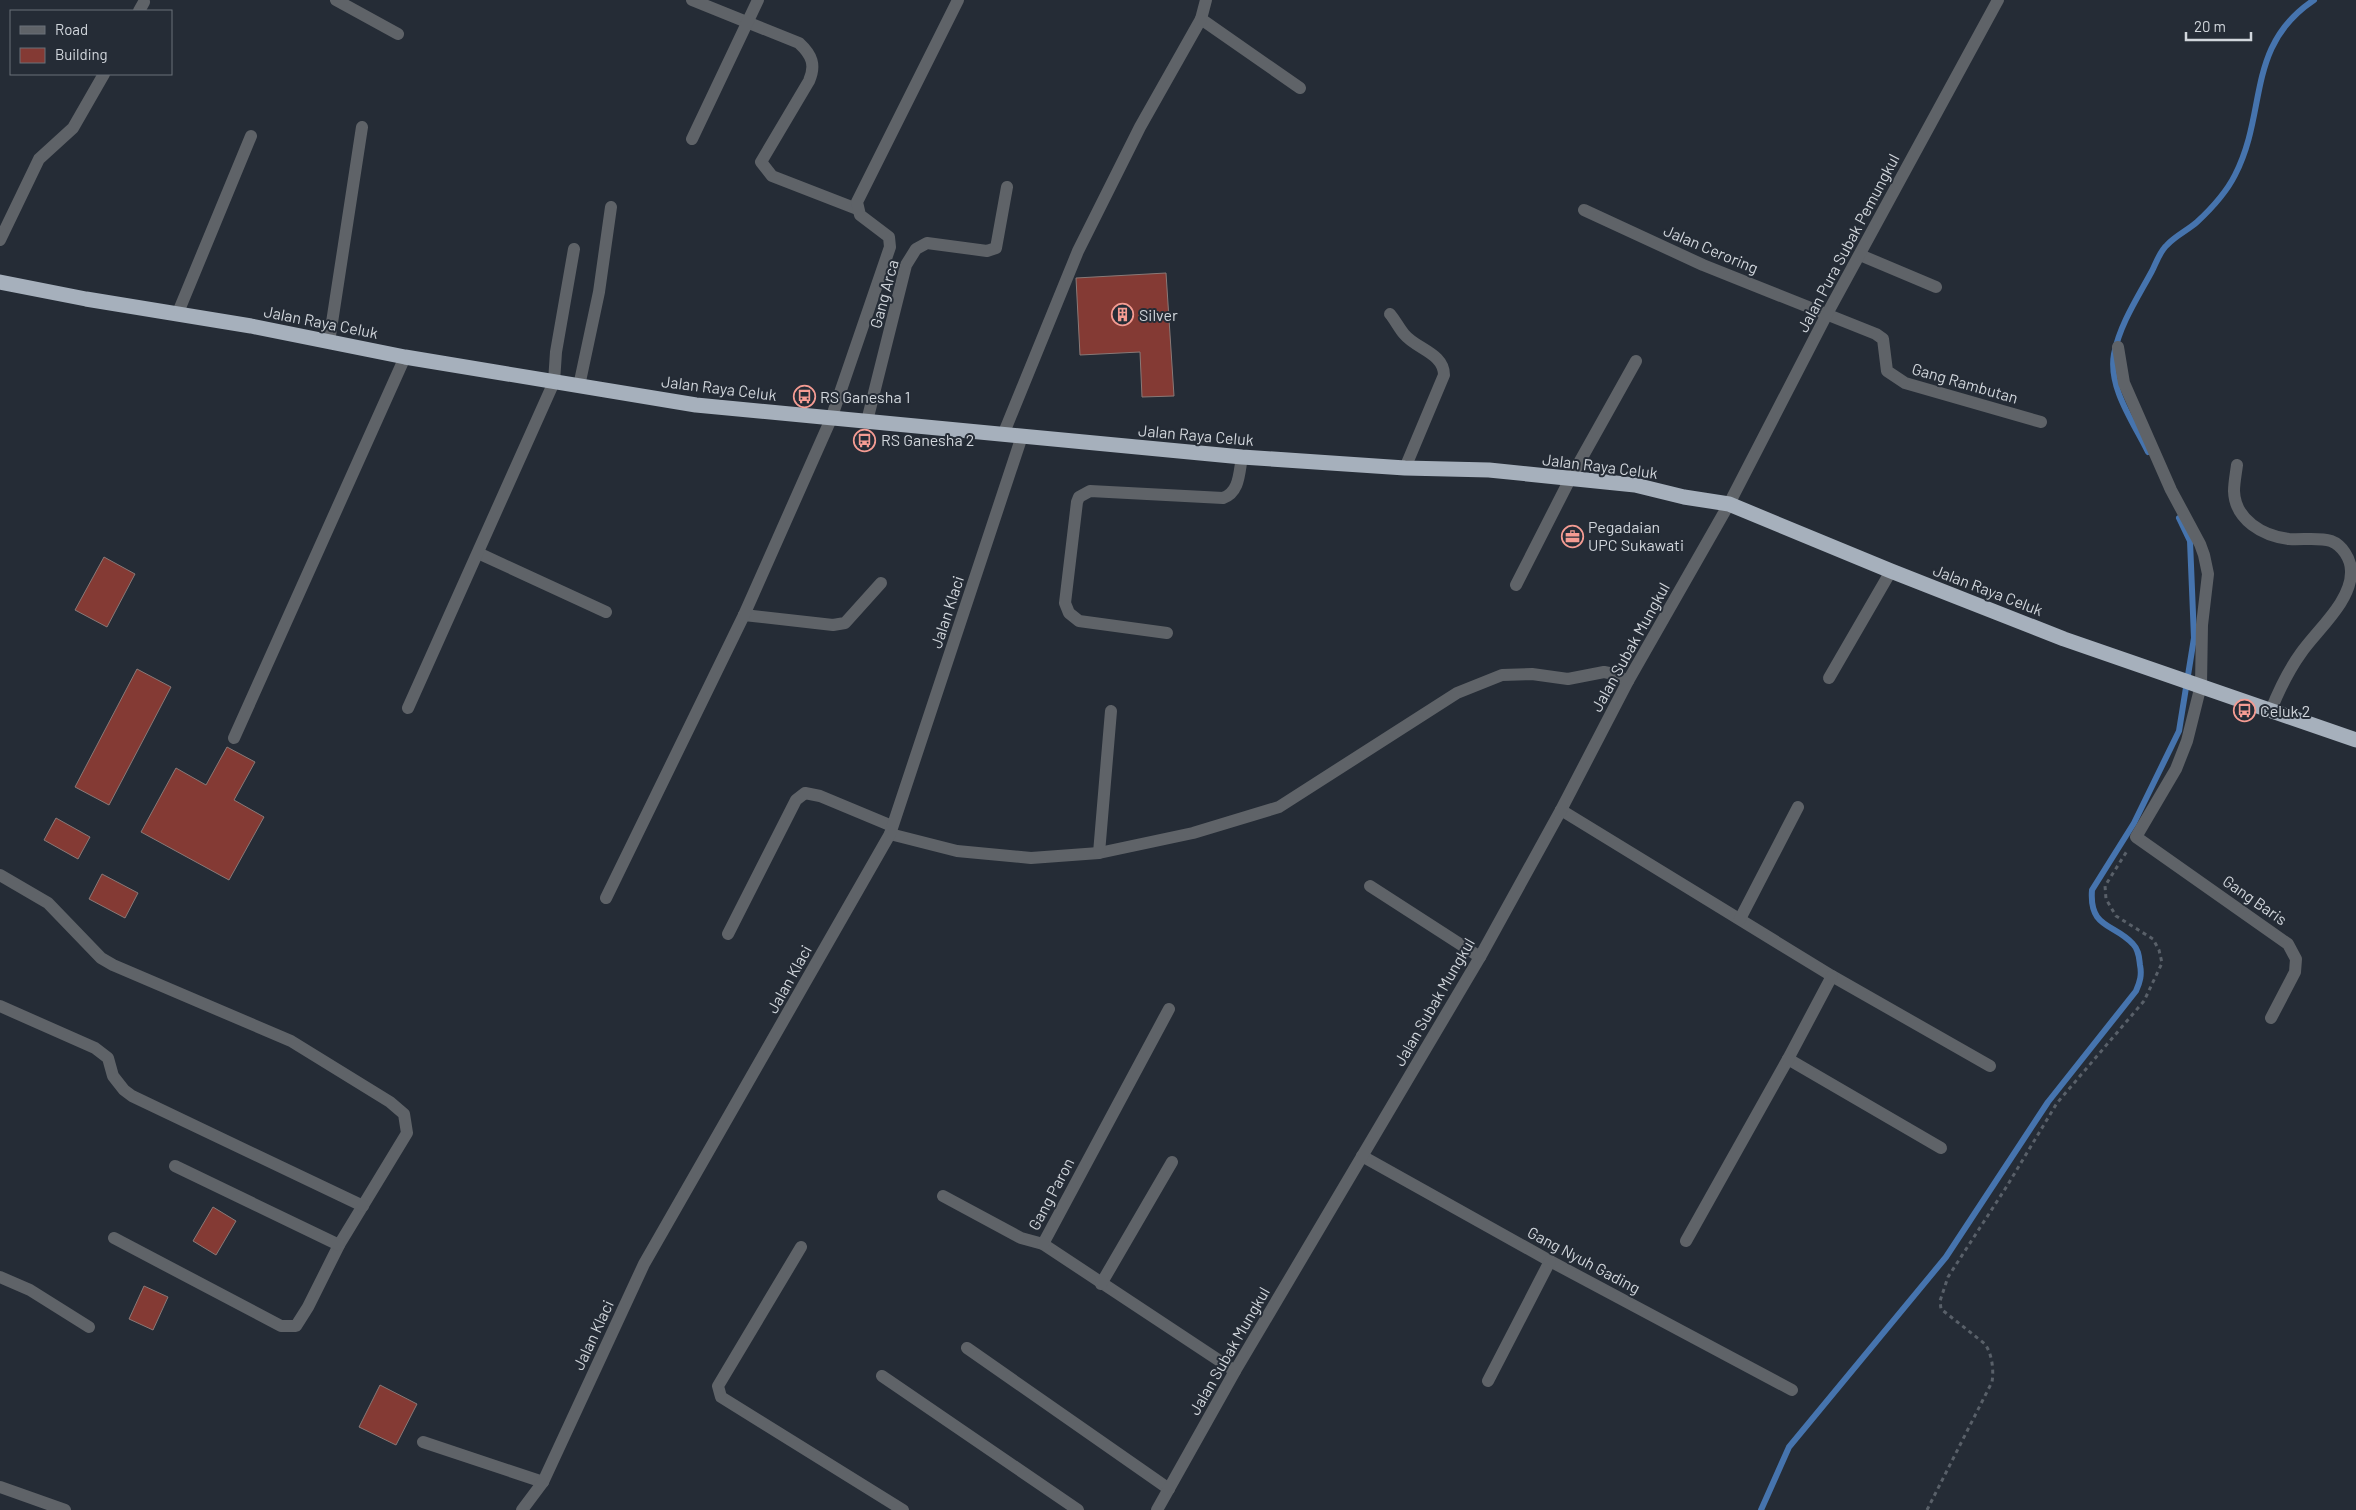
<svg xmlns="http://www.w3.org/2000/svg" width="2356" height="1510" viewBox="0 0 2356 1510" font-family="Barlow,sans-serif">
  <rect width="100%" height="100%" fill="#252c36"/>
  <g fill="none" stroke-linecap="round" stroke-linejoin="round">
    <g stroke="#4674ae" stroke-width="6">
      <path d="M2148 452C2134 423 2108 388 2114 354 2120 324 2138 297 2152 271 2156 263 2160 251 2167 245 2175 236 2188 230 2197 222 2211 209 2227 191 2235 175 2268 111 2245 46 2314 0"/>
      <path d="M1761 1510 1789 1447 1946 1257 2048 1102 2136 991C2140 982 2142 975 2140 965 2139 958 2139 950 2133 944 2114 923 2089 929 2092 890L2134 823 2179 731 2194 638 2190 541 2179 518"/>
    </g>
  </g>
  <g fill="#843a34" stroke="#897977">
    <path d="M1166 273 1174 396 1142 397 1140 352 1080 355 1076 278Z"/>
    <path d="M104 557 135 574 107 627 75 610Z"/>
    <path d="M137 669 171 687 109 805 75 787Z"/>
    <path d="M227 747 255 762 234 800 264 817 229 880 141 832 176 768 206 785Z"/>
    <path d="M56 818 90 837 78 859 44 840Z"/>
    <path d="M102 874 138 893 125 918 89 899Z"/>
    <path d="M213 1207 236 1221 216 1255 193 1241Z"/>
    <path d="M144 1286 168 1297 153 1330 129 1319Z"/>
    <path d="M380 1385 417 1404 396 1445 359 1427Z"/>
  </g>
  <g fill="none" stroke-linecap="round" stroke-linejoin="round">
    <path stroke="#596069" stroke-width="3" stroke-dasharray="4 4" stroke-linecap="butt" d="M1927 1510 1992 1382C1994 1370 1992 1354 1985 1344L1941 1309 1940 1301 1948 1277 2007 1186 2057 1103 2144 1001 2162 963 2159 950 2153 939 2116 916 2106 899 2105 886 2127 851"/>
    <g stroke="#5f6368" stroke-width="12">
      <path d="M554 382 556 352 574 249"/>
      <path d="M2237 465C2236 473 2234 483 2234 491 2235 520 2263 536 2289 539 2302 540 2319 537 2331 541 2342 545 2351 559 2351 571 2352 601 2317 630 2301 653 2288 671 2279 690 2271 710"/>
      <path d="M478 553 606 612"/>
      <path d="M1167 633 1079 621 1069 613 1065 603 1077 502 1079 497 1090 491 1223 498C1240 492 1239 472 1242 457"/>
      <path d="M1829 678 1891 571"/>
      <path d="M234 738 405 357"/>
    </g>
    <g stroke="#5f6368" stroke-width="12">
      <path d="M336 0 398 34"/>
      <path d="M692 0 799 43C812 55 816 65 809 81L761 162 772 176 857 209"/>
      <path d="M139 11 144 2"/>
      <path d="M1201 19 1300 88"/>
      <path d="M692 139 758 0"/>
      <path d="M1584 210 1703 265 1876 334 1883 339 1887 371 1905 383 2041 422"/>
      <path d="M0 240 39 159 73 128 104 74"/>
      <path d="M1860 255 1936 287"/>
      <path d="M1390 314C1395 320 1399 328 1404 334 1416 349 1444 353 1444 375L1405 468"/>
      <path d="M177 315 251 136"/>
      <path d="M329 342 362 127"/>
      <path d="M2118 347 2124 383 2171 490 2200 544 2204 555 2208 574 2202 625 2201 685 2187 741 2176 769 2136 837 2288 944 2296 959 2295 972 2271 1018"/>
      <path d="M579 386 599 292 611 207"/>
      <path d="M867 421 906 265 916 249 927 243 987 251 996 248 1007 187"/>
      <path d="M1003 435 1078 251 1140 127 1201 19 1206 0"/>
      <path d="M1516 585 1570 479 1636 361"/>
      <path d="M744 615 833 625 845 623 881 583"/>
      <path d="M408 708 554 382"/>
      <path d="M1561 810 1832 976 1990 1066"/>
      <path d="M890 834 957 851 1031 858 1099 853 1193 833 1279 807 1457 693 1502 675 1532 674 1568 679 1604 672 1614 674 1628 681"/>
      <path d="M1099 853 1111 711"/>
      <path d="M0 875 48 903 101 958 113 965 291 1041 390 1102 404 1114 407 1133 339 1245 308 1307 296 1326H281L114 1238"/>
      <path d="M1370 886 1480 957"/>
      <path d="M606 898 744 615 831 419 890 247 889 237 860 215 857 202 958 0"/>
      <path d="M1740 919 1798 807"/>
      <path d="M728 934 796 800 805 793 820 796 892 826"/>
      <path d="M0 1006 95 1048 108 1058 113 1076 124 1090 132 1096 363 1206"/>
      <path d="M1788 1059 1941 1148"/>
      <path d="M1362 1156 1550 1261 1792 1390"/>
      <path d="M175 1166 339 1245"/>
      <path d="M943 1196 1021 1238 1043 1244 1235 1371"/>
      <path d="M1686 1241 1788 1059 1832 976"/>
      <path d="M1043 1244 1169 1009"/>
      <path d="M801 1247 718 1386 721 1397 903 1510"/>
      <path d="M0 1277 30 1290 89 1327"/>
      <path d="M1101 1284 1172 1162"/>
      <path d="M967 1348 1169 1489"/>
      <path d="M882 1376 1078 1510"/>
      <path d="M1488 1381 1550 1261"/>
      <path d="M423 1442 543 1482"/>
      <path d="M0 1487 65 1510"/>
      <path d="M522 1510 543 1482 644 1264 890 834 1022 436"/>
      <path d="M1157 1510 1235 1371 1480 957 1561 810 1628 681 1729 504 1827 314 1998 0"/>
    </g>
    <path stroke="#a6b0bc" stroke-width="15" d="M0 282 86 299 251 326 405 357 696 405 1242 457 1405 468 1489 470 1635 485 1684 497 1729 504 1891 571 2064 639 2356 740"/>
  </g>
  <defs>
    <symbol id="building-ring" viewBox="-11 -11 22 22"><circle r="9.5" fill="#252c36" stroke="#f59c93" stroke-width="1.5"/><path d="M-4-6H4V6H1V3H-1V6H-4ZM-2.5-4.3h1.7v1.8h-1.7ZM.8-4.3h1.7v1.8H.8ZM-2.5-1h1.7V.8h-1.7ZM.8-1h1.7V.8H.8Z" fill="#f59c93"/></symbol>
    <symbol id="bus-ring" viewBox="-11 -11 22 22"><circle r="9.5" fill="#252c36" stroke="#f59c93" stroke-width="1.5"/><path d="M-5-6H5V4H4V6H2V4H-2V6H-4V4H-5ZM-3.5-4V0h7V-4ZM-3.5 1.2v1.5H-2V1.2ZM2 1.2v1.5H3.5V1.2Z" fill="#f59c93"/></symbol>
    <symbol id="office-ring" viewBox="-11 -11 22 22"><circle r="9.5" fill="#252c36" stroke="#f59c93" stroke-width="1.5"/><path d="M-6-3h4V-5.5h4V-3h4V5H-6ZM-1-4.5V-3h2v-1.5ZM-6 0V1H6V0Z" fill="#f59c93"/></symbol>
  </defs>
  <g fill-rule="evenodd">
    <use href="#building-ring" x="1110" y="302" width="25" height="25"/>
    <use href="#bus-ring" x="792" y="384" width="25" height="25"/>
    <use href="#bus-ring" x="852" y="428" width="25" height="25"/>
    <use href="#office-ring" x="1560" y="524" width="25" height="25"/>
    <use href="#bus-ring" x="2232" y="698" width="25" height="25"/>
  </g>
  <g text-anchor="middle" stroke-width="4" stroke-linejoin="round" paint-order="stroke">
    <g font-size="16" fill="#d1d6dc" stroke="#252c36">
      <text transform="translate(1848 243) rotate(-62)" y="6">Jalan Pura Subak Pemungkul</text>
      <text transform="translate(1711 249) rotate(23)" y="6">Jalan Ceroring</text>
      <text transform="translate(884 294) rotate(-75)" y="6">Gang Arca</text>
      <text transform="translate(321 322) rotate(11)" y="6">Jalan Raya Celuk</text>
      <text transform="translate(1965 383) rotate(16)" y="6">Gang Rambutan</text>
      <text transform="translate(719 388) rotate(7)" y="6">Jalan Raya Celuk</text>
      <text transform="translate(1196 435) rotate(5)" y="6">Jalan Raya Celuk</text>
      <text transform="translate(1600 466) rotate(7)" y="6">Jalan Raya Celuk</text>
      <text transform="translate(1988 590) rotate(21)" y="6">Jalan Raya Celuk</text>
      <text transform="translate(947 612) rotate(-72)" y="6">Jalan Klaci</text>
      <text transform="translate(1630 647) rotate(-61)" y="6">Jalan Subak Mungkul</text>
      <text transform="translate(2255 900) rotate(35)" y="6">Gang Baris</text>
      <text transform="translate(789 979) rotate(-61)" y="6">Jalan Klaci</text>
      <text transform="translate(1434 1002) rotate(-60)" y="6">Jalan Subak Mungkul</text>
      <text transform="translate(1051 1194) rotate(-62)" y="6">Gang Paron</text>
      <text transform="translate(1584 1260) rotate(28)" y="6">Gang Nyuh Gading</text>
      <text transform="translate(593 1335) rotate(-65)" y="6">Jalan Klaci</text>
      <text transform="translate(1229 1351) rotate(-60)" y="6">Jalan Subak Mungkul</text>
    </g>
    <g font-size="16" fill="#d1d6dc" stroke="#252c36" text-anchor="start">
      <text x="1139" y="321">Silver</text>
      <text x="820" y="403">RS Ganesha 1</text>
      <text x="881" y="446">RS Ganesha 2</text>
      <text x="1588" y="533">Pegadaian<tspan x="1588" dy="18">UPC Sukawati</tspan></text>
      <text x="2260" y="717">Celuk 2</text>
    </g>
  </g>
  <rect x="10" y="10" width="162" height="65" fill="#252c36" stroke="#6a7078"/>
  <rect x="20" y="26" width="25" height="8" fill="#5f6368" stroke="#6a7078"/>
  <text x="55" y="35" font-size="15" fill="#d1d6dc">Road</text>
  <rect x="20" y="48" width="25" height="15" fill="#843a34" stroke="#6a7078"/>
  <text x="55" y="60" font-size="15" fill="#d1d6dc">Building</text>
  <path d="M2186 32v8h65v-8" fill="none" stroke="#d1d6dc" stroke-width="2.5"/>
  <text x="2194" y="32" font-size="15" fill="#d1d6dc" stroke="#252c36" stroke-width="4" paint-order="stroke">20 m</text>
</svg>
